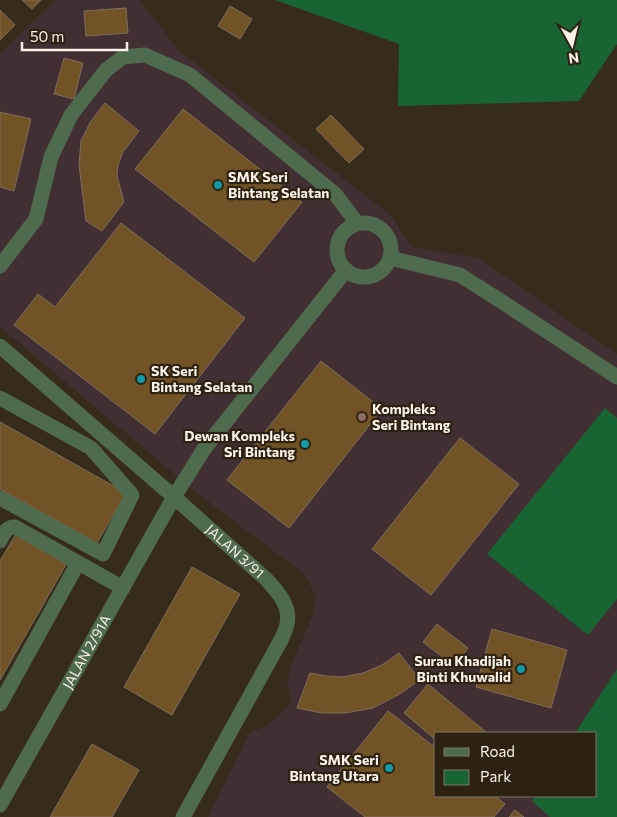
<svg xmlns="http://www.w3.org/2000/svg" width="617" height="817" viewBox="0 0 617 817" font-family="Commissioner,sans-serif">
  <rect width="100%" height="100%" fill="#372b1b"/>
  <path fill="#422f34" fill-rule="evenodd" d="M55 0H140L178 50 393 217 411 247 478 258 617 354V817H208L250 732 265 727 282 713 292 701 287 684 291 665 313 615 316 596 304 574 197 493 0 327V54ZM436 733H596V796H436Z"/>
  <g fill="#196433">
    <path d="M275 0H617V44L579 101 398 106 399 44Z"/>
    <path d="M605 408 617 418V599L588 635 487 554Z"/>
    <path d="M617 669V817H550L532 801 535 796H596V733H575Z"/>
  </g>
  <g fill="#715325" stroke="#7c6e5c">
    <path d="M22 0H41L32 9Z"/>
    <path d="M230 6 252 19 240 39 218 26Z"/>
    <path d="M126 8 128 33 86 36 84 11Z"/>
    <path d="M0 10 15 25 0 40Z"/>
    <path d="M64 58 83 63 74 99 54 94Z"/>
    <path d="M105 103 139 131 123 152 118 165 117 176 124 202 102 231 86 221 79 165 81 141 91 121Z"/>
    <path d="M183 109 302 202 254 262 135 169Z"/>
    <path d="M0 112 31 119 14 191 0 187Z"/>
    <path d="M331 115 364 149 349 163 316 129Z"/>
    <path d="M121 223 245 318 155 434 14 325 38 294 55 307Z"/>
    <path d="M321 361 382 409 289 528 227 480Z"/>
    <path d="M0 422 126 493 97 543 0 489Z"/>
    <path d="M460 438 519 484 431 595 372 549Z"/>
    <path d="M16 534 67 563 0 680V561Z"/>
    <path d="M192 567 240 594 172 715 124 687Z"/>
    <path d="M437 624 468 648 454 666 423 642Z"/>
    <path d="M492 629 567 650 551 708 476 687Z"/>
    <path d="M399 653 420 680 398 695 373 708 345 713H322L297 708 310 673 326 676 343 677 363 673 382 665Z"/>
    <path d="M428 684 487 733H436V740L404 713Z"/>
    <path d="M388 711 436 748V796H495L505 804 494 817H365L327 787Z"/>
    <path d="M92 744 139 770 112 817H50Z"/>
    <path d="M515 810 524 817H509Z"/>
  </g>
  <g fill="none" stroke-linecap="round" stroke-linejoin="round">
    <g stroke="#4f6b4d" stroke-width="15">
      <circle cx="364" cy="250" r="27"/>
      <path d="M390 258 460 275 510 307 617 377"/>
      <path d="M0 266 36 219 51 157 71 115 106 70 123 57 145 55 190 75 335 194 357 223"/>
      <path id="s1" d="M0 346 174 497 266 579C278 592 291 606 287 624 286 630 283 635 281 640L183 817"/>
      <path d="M0 398 91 448 132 495 103 554 0 498"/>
      <path d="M0 541C4 533 6 527 15 527L123 588"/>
      <path d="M0 704 78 563"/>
      <path id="s2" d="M0 805 174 497 204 449 346 270"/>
    </g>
  </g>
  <g fill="#0f9aa8" stroke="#2d2211" stroke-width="2">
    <circle cx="218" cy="185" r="5"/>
    <circle cx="141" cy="379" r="5"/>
    <circle cx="305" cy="444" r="5"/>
    <circle cx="521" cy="669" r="5"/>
    <circle cx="389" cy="768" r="5"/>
  </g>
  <circle fill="#8d6e63" stroke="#2d2211" stroke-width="2" cx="362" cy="417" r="5"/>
  <g text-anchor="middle" stroke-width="4.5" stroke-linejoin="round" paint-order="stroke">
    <g font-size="14" font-weight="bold" fill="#fbf3e8" stroke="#2d2211" text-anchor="start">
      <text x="228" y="182">SMK Seri<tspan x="228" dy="16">Bintang Selatan</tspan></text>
      <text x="151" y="376">SK Seri<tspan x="151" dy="16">Bintang Selatan</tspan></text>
      <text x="372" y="414">Kompleks<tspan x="372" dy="16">Seri Bintang</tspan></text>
      <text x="295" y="441" text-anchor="end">Dewan Kompleks<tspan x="295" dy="16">Sri Bintang</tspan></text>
      <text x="511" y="666" text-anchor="end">Surau Khadijah<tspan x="511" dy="16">Binti Khuwalid</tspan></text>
      <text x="379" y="765" text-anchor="end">SMK Seri<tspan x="379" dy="16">Bintang Utara</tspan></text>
    </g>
    <g font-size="14" fill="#fbf3e8" stroke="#2d2211">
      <text dy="5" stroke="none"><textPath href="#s1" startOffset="312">JALAN 3/91</textPath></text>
      <text dy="5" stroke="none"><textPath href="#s2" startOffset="176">JALAN 2/91A</textPath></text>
    </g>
  </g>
  <rect x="434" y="732" width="162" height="65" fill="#2d2211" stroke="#7f7667"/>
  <rect x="444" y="748" width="25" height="8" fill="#4f6b4d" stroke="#7f7667"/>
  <text x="480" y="757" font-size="15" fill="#fbf3e8">Road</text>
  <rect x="444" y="770" width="25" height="15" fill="#196433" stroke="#7f7667"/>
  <text x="480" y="782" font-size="15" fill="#fbf3e8">Park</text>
  <g transform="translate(572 45) rotate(172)" stroke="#2d2211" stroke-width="4" paint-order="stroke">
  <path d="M0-4L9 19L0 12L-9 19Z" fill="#fbf3e8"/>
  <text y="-8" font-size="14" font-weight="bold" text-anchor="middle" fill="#fbf3e8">N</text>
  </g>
  <path d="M22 42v8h105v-8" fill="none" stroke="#fbf3e8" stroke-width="2.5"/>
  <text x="30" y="42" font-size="15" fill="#fbf3e8" stroke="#2d2211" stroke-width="4" paint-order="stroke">50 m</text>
</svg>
